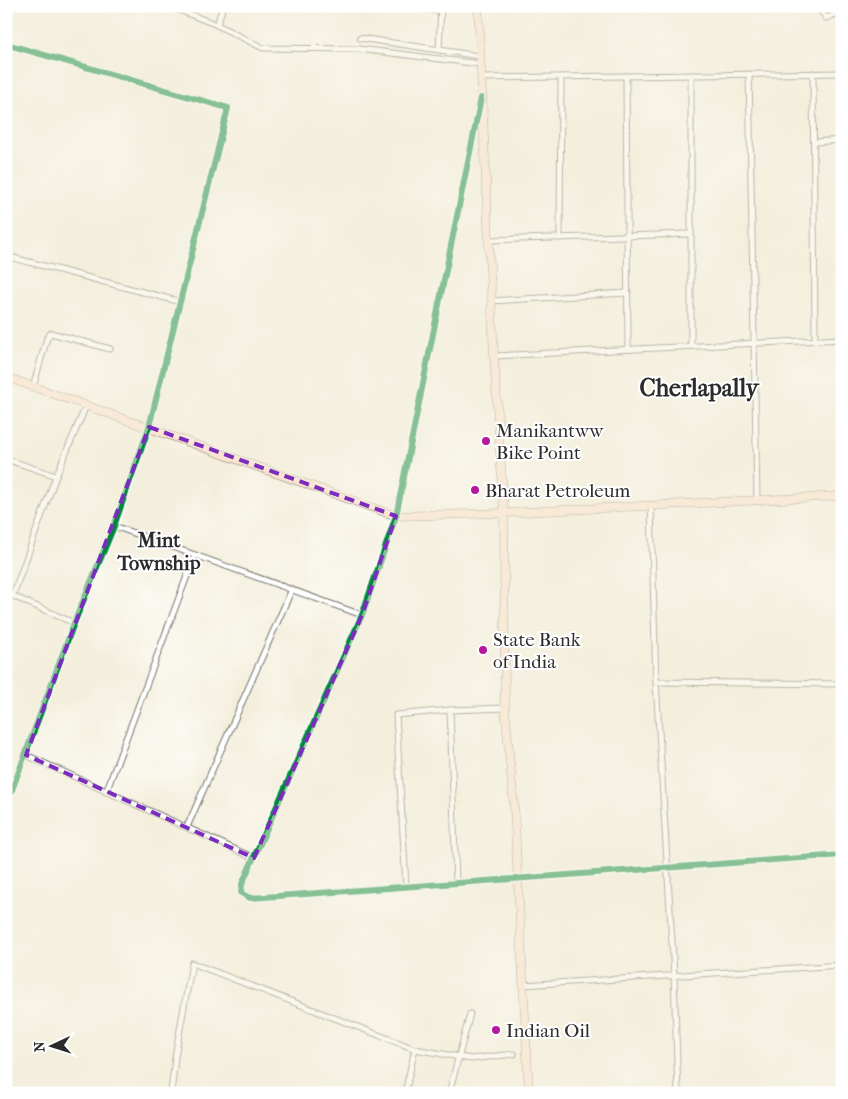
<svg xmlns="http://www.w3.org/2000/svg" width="848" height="1099" viewBox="0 0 848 1099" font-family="'IM FELL French Canon',serif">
  <rect width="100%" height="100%" fill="#fff"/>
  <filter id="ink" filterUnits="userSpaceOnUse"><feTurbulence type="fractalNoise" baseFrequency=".02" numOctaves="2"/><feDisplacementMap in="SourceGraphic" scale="10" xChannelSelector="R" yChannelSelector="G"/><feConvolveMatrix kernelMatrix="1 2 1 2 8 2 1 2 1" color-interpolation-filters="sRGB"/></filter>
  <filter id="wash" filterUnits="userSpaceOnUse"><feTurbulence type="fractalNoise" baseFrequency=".0096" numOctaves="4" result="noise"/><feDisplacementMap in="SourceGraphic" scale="20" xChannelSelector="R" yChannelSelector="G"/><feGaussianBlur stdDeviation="1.12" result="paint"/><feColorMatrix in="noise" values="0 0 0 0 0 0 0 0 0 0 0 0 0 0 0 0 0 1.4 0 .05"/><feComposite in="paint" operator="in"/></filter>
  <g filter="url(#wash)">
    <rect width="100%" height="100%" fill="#f4efdd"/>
  </g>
  <g filter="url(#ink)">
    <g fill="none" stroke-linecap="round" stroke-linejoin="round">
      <defs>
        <g id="street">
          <path d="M169 6 217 25"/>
          <path d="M223 6 217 25 263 48 359 49 480 64"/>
          <path d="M403 6 441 11"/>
          <path d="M817 6 826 18 842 12"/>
          <path d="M537 8V6"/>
          <path d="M784 8 788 6"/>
          <path d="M360 38 479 56"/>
          <path d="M6 44 228 108 149 427 114 526 74 623 9 798"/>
          <path d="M439 50 441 6"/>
          <path d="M813 73 815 339"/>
          <path d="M749 74 757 499"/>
          <path d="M626 76 628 349"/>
          <path d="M481 78 842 73"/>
          <path d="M480 101 396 516 362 615 242 884 241 893 250 898 842 855"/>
          <path d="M814 142 842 140"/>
          <path d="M560 238 561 77"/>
          <path d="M488 240 691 234"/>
          <path d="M6 256 181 302"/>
          <path d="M491 301 627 293"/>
          <path d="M691 345V75"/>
          <path d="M494 356 842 339"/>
          <path d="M33 387 47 338 51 333 110 349"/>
          <path d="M6 459 56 476"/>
          <path d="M651 506 656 682 674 975 678 1093"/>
          <path d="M114 526 362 615"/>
          <path d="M6 593 74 623"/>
          <path d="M13 595 56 476 86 406"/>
          <path d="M656 682 842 684"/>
          <path d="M450 710 456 883"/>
          <path d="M26 755 254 858"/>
          <path d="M106 792 195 555"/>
          <path d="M187 827 292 589"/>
          <path d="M406 886 396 715 450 710 505 708"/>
          <path d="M523 985 842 965"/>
          <path d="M415 1049 471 1059 514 1054"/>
          <path d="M171 1093 175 1057 192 963 415 1049 405 1093"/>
          <path d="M449 1093 470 1014"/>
        </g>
        <g id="secondary">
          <path d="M478 6 494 356 504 513 505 708 514 806 529 1093"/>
          <path d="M6 377 396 516 504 513 842 496"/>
        </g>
      </defs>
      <use href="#street" stroke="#717069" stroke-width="7"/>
      <use href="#secondary" stroke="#717069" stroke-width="9"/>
      <use href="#street" stroke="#fff" stroke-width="5"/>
      <use href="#secondary" stroke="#fde4d1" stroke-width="8"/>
      <defs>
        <g id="cycleway">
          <path d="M6 44 228 108 149 427 114 526 74 623 9 798"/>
          <path d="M481 98 396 516 362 615 242 884 241 893 250 898 842 855"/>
        </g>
      </defs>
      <use href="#cycleway" stroke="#fff" stroke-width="9"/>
      <use href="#cycleway" stroke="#00873e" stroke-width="6"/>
    </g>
  </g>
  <path d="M0 0H848V1099H0ZM149 427 396 516 362 615 254 858 26 755Z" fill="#f4efdd" fill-opacity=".55" fill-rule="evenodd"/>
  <path fill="none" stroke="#7b2cbf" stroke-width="4" stroke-dasharray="10 6" stroke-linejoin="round" d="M149 427 396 516 362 615 254 858 26 755Z"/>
  <g fill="#b5179e" stroke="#fff" stroke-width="2">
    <circle cx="486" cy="441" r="5"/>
    <circle cx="475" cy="490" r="5"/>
    <circle cx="483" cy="650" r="5"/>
    <circle cx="496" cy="1030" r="5"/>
  </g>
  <g text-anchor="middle" stroke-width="4" stroke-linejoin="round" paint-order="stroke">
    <g font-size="19" fill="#2b2b2b" stroke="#fff" text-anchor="start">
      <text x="496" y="437">Manikantww<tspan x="496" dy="22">Bike Point</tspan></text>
      <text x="485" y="497">Bharat Petroleum</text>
      <text x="493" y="646">State Bank<tspan x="493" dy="22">of India</tspan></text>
      <text x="506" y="1037">Indian Oil</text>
    </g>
    <g font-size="20" font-weight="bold" fill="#2b2b2b" stroke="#fff">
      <text x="159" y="547">Mint<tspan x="159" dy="23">Township</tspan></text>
    </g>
    <g font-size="24" font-weight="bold" fill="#2b2b2b" stroke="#fff">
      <text x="699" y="396">Cherlapally</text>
    </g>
  </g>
  <rect width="848" height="1099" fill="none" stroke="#fff" stroke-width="25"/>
  <g transform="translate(52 1046) rotate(266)" stroke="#ffffff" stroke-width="4" paint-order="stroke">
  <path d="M0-4L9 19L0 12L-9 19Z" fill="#2b2b2b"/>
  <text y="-8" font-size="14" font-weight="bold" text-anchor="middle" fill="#2b2b2b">N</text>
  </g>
</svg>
